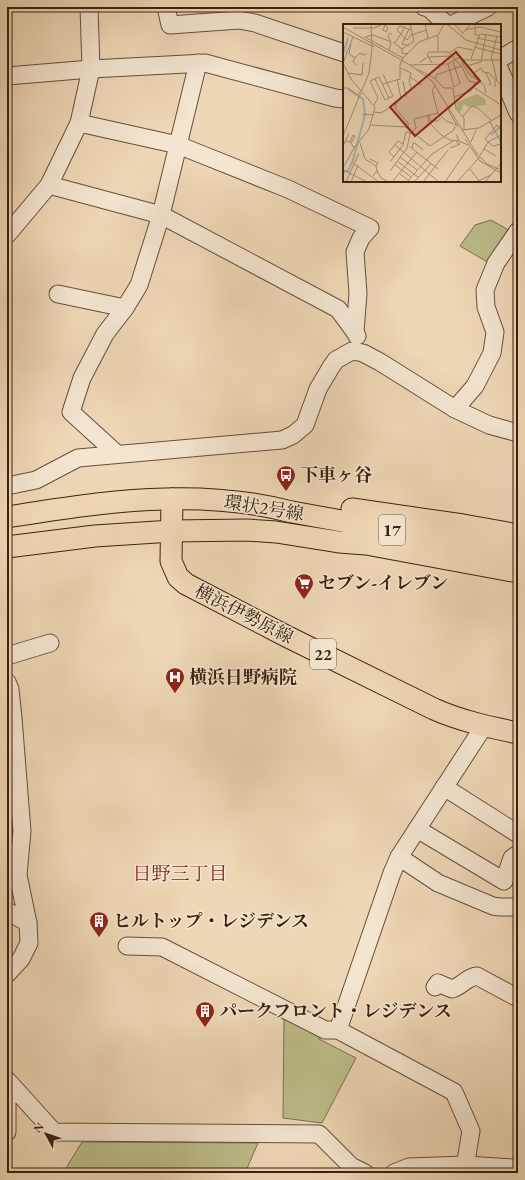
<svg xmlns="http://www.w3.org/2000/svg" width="525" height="1180" viewBox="0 0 525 1180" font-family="'EB Garamond','Noto Serif JP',serif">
  <rect width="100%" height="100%" fill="#eed7b6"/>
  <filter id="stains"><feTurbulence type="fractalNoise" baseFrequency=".005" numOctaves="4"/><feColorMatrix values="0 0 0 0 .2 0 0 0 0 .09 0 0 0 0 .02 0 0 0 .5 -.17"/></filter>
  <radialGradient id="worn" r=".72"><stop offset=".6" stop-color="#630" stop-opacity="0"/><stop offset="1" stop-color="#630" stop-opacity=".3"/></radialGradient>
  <g fill="#bdbd8b" stroke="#7b704d">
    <path d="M491 220 512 232 491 264 460 246 475 225Z"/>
    <path d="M7 804 11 805 13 837 7 872Z"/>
    <path d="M284 1016 318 1034 319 1039 356 1058 322 1123 283 1118Z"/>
    <path d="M82 1142 258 1143 245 1173H63Z"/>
  </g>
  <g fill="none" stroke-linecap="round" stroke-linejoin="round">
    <defs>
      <g id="minor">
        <path d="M166 7 170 25 239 20 255 23 344 53"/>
        <path d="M424 7 429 8 447 25"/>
        <path d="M451 25 488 7"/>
        <path d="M500 59 518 48"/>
        <path d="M500 70 518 113"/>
        <path d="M7 76 91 69 205 63 335 98 344 99"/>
        <path d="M79 123 178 145 288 189 370 228 361 238 355 252 358 293 355 332"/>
        <path d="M49 185 161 215 338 309 355 332 357 336"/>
        <path d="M7 235 49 185 79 123 91 69 89 7"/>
        <path d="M58 294 125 308"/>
        <path d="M455 409 475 386 492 353 495 332 486 307 485 290 496 263 518 231"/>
        <path d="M117 454 71 412 82 378 105 334 125 308 139 285 161 215 198 63"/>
        <path d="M7 486 36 480 78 458 282 440 293 435 305 425 318 389 331 367 336 360 352 351 363 353 380 362 455 409 489 425 518 433"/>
        <path d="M7 656 50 643"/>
        <path d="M7 682 10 689 13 718 22 831 18 875 28 923 29 943 21 959 7 974"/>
        <path d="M444 787 518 834"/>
        <path d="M417 829 504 881 512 858 518 854"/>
        <path d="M399 857 438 883 493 906 500 907H518"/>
        <path d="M7 911 28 923"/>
        <path d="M127 946 162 947 325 1030H338"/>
        <path d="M435 987 438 983 452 989C462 986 467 977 477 976L514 996"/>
        <path d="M7 1080 54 1132 319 1134 351 1166 365 1173"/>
        <path d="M7 1132V1099L16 1091"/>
        <path d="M394 1173 409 1167 466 1165 513 1168 518 1167"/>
        <path d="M464 1173 471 1131 454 1092 338 1030 392 873 399 857 484 726"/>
      </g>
      <g id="major">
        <path d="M172 499 171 561 178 577 186 584 286 636 434 709C461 721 489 727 518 733"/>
        <path d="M352 509 463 525 518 535"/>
        <path d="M7 517C101 502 198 487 292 512L518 553"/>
        <path d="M7 547 95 536 172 531 247 530 276 532 339 542 366 544 518 572"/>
      </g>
    </defs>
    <use href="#minor" stroke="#664f39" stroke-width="19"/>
    <use href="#major" stroke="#39220f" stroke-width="23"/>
    <use href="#minor" stroke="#f4e5d0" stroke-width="17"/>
    <use href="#major" stroke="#eed7b6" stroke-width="21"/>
  </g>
  <defs>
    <symbol id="bus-pin" viewBox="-11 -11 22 30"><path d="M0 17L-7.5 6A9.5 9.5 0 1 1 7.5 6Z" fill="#8f2418" stroke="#f4e5d0"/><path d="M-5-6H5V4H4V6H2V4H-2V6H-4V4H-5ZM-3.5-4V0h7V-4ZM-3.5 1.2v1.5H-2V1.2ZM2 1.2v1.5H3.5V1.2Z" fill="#fff"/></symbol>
    <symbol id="supermarket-pin" viewBox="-11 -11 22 30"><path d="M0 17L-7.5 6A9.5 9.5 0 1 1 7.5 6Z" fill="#8f2418" stroke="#f4e5d0"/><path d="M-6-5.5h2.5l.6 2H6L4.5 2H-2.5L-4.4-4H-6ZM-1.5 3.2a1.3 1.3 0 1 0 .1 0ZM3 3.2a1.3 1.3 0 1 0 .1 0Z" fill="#fff"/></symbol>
    <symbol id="hospital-pin" viewBox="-11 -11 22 30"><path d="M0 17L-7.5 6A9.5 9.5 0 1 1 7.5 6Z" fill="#8f2418" stroke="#f4e5d0"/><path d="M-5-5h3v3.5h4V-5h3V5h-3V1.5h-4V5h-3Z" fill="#fff"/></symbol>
    <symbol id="building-pin" viewBox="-11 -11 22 30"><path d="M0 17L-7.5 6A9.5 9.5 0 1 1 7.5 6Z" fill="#8f2418" stroke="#f4e5d0"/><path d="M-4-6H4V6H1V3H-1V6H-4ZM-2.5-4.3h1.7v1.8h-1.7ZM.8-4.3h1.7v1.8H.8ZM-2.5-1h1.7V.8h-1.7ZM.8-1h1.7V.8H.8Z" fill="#fff"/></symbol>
  </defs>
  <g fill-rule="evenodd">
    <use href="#bus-pin" x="275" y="464" width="22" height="30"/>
    <use href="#supermarket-pin" x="293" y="572" width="22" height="30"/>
    <use href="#hospital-pin" x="164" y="666" width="22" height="30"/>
    <use href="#building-pin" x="88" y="910" width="22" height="30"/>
    <use href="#building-pin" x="194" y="1000" width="22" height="30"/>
  </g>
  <g text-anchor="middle" stroke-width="3" stroke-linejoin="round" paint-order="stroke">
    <g fill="#f4e5d0" stroke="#715c49" stroke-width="1">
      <rect x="379" y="515" width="26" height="30" rx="3"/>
      <rect x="310" y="639" width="26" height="30" rx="3"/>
    </g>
    <g font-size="17" font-weight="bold" fill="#39220f">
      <text x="392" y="536">17</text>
      <text x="323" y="660">22</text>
    </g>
    <g font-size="18" font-weight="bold" fill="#39220f" stroke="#f4e5d0" text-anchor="start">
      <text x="300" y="481">下車ヶ谷</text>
      <text x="318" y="589">セブン-イレブン</text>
      <text x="189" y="683">横浜日野病院</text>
      <text x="113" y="927">ヒルトップ・レジデンス</text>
      <text x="219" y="1017">パークフロント・レジデンス</text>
    </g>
    <g font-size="18" fill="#39220f" stroke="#f4e5d0">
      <text transform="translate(264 508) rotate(9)" y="6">環状2号線</text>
      <text transform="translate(244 614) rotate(27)" y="6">横浜伊勢原線</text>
    </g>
    <g font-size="19" fill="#7a1f14" stroke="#f4e5d0">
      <text x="180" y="880">日野三丁目</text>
    </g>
  </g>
  <g transform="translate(343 24)">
    <rect width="158" height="158" fill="#eed7b6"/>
    <path d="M134 70 142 75 143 81 125 83 121 80 117 89 113 84 114 78Z" fill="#bdbd8b"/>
    <path fill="none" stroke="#a0b6ba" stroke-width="2" d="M0 30 5 14M148 111 158 102M0 151 1 147H5L10 136 22 91 20 75 5 65"/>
    <path fill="none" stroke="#a68f73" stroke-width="1" d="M41 0 45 4 43 8 40 6 42 1M82 0 85 14M104 0 123 16 158 26M111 0 120 9M132 0V10L135 12M0 3 67 41 89 57 134 130 144 140 158 146M10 4H31L40 0M68 6 57 2 54 6 64 16 69 10M122 6 137 3 158 8M0 8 31 23M119 10 128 0M69 11 83 6M95 12V27M22 13 60 34M22 13 30 11 46 17 48 19 46 26M134 14 158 19M48 18 45 12 47 9 49 11M50 18 59 25V29L65 30M52 19 62 3M8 20 6 30 12 34 10 37 13 41M66 22 59 20 66 5M131 23 158 30M59 25 71 17 67 0M111 26 121 36H158M106 29 115 23 130 26M12 34 17 29 21 31 24 29M128 35 137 10 158 13M148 35 154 12M149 35 154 57 158 61M121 36 119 39 126 50 141 61 143 69M77 38 85 33 109 32M110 38 117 59 111 63M0 39 8 55 32 83 26 105 11 124 0 144M0 39 10 13M89 39 84 30 86 28H105L119 43 126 57 134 59M105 40 111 63M67 41 105 40 117 33M123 42 138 38 143 10M58 44 68 49 66 57 69 66M74 45 91 54 101 64H110L113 85 121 94V106M5 49 19 51 20 39M143 49 148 60 146 61M67 53 79 61M132 54 131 49 138 44 140 48 146 49 152 55V63M32 55 42 76 50 72 40 50M54 55 58 74M93 55V51L118 42M60 57 63 73M132 59 130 63 158 81M40 60 57 55V41L60 34 76 18 95 11 101 0M93 61 89 66 95 89 103 97 114 101M0 64H5L14 71 17 68M111 73 128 67 130 63M31 81 35 74 27 57 36 53 46 74M104 84 115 103M31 88 38 89 52 80M19 90 31 91M86 90 87 97H95L98 94M84 91 86 98 98 111 107 116 116 117M120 92 129 82 135 84 149 97M147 98 158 118M28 101 63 103 87 122 111 106 112 102M65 104V99L52 84 53 79 76 59M119 106 136 104 158 91M158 106 154 101 142 115 150 122 158 120M113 110 116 117 125 121M0 112 26 49 29 25 28 0M122 115 137 137 158 149M3 117 7 118 10 111 12 112 8 119 11 124M128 118 133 106M17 119 22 135 33 142 34 147M1 120 6 109M52 121 96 158M66 122 95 145M69 124 70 119 73 120 80 126M107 124 117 120 113 118M141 125 153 132M51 133 46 128 55 117 60 120M57 133 74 146M27 135 35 139 33 142M54 137 75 153M47 138 60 121 63 108 68 109M10 139 36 158M51 140 68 153M126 144 137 158M0 146 24 158M47 147 64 124 67 110 73 104 71 95 95 89M56 149 66 157M30 152 34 147 38 154 46 158M3 158 16 129M8 158 15 141M49 158 74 128M64 158 89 130 110 117M71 158 88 140M80 158 105 126M102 158 126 123M114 158 135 135 145 118 158 111M133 158 148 151M142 158 158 139"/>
    <path fill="#8f2418" fill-opacity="0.15" stroke="#8f2418" stroke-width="2" d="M113 28 137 57 72 112 47 83Z"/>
    <rect width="158" height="158" fill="none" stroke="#39220f" stroke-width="2"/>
  </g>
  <rect width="525" height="1180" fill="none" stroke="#eed7b6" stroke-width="24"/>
  <rect x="8" y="8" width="509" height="1164" fill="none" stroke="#39220f" stroke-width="2"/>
  <rect x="12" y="12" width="501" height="1156" fill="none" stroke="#39220f"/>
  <g transform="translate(46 1134) rotate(310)" stroke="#f4e5d0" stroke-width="3" paint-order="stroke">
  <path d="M0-3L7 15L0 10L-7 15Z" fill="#39220f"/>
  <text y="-6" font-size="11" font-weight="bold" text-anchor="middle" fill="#39220f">N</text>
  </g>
  <rect width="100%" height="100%" filter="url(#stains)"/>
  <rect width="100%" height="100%" fill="url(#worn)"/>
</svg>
